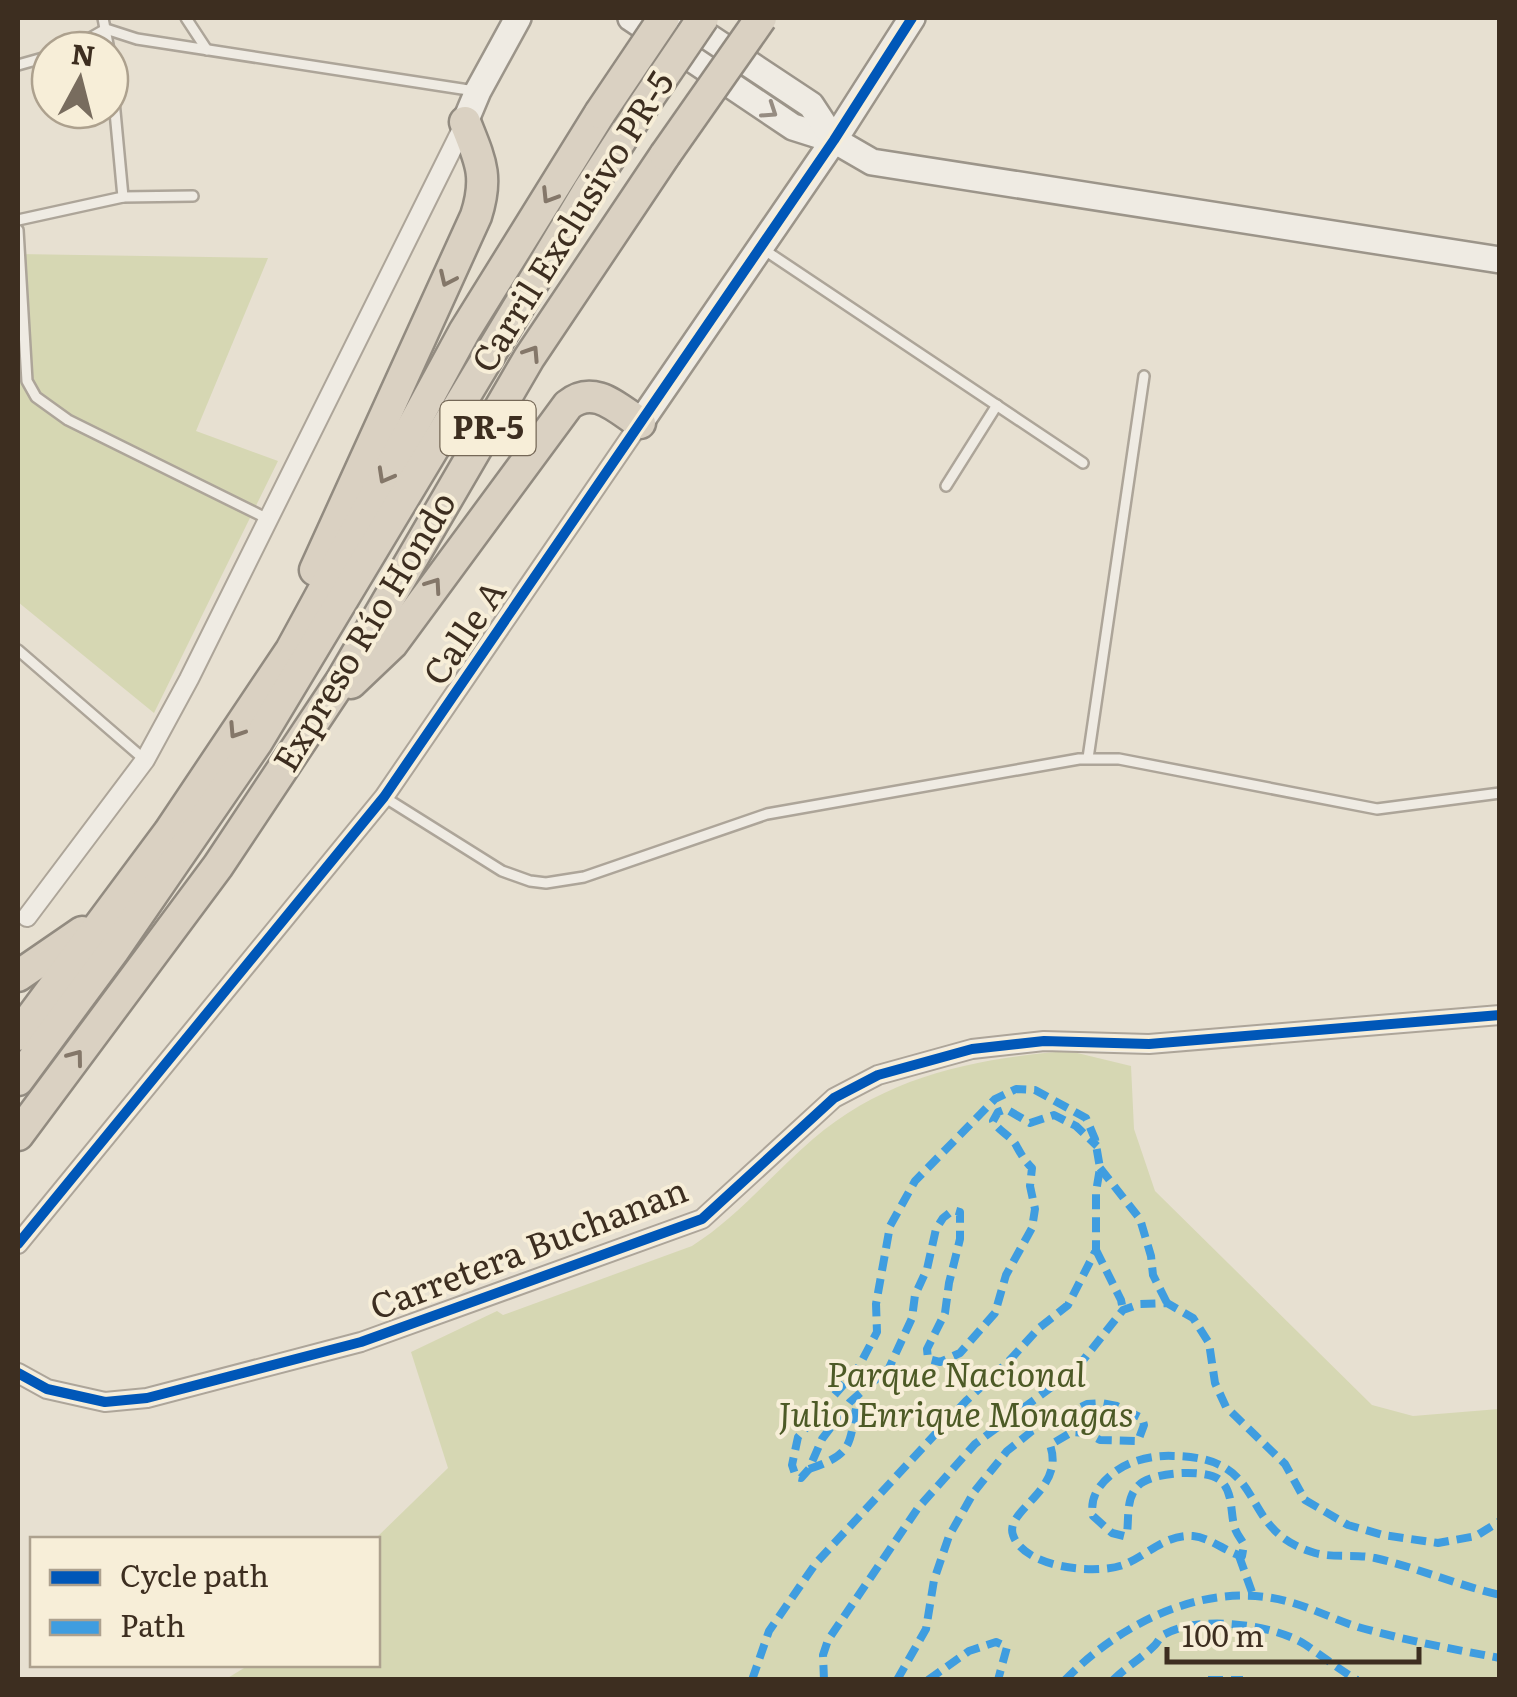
<svg xmlns="http://www.w3.org/2000/svg" width="1517" height="1697" viewBox="0 0 1517 1697" font-family="Literata,serif">
  <rect width="100%" height="100%" fill="#e7e0d1"/>
  <g fill="#d6d7b3">
    <path d="M18 254 268 258 196 431 278 461 154 713 18 602Z"/>
    <path d="M1069 1051 1131 1066 1134 1129 1155 1191 1372 1405 1413 1416 1499 1409V1679H226L249 1665 378 1664 375 1539 448 1468 411 1352 497 1311 503 1315 692 1246C738 1217 772 1174 813 1139 886 1076 976 1058 1069 1051Z"/>
  </g>
  <g fill="none" stroke-linecap="round" stroke-linejoin="round">
    <defs>
      <g id="lane">
        <path d="M103 18 109 50"/>
        <path d="M186 18 207 50"/>
        <path d="M69 50 106 29 137 39 475 91"/>
        <path d="M18 65 50 56"/>
        <path d="M123 197 193 196"/>
        <path d="M18 220 123 197 110 58"/>
        <path d="M18 230 27 381 36 397 68 420 268 519"/>
        <path d="M763 249 1083 463"/>
        <path d="M946 486 997 405"/>
        <path d="M18 650 145 760"/>
        <path d="M1088 758 1144 376"/>
        <path d="M384 797 502 871 530 881 546 883 584 877 767 814 1079 759H1119L1377 809 1500 793"/>
      </g>
      <g id="street">
        <path d="M27 917 145 760 189 679 465 123"/>
        <path d="M18 1244 384 797 640 423"/>
        <path d="M18 1373 47 1389 105 1402 147 1398 361 1342 702 1219 834 1098 878 1075 972 1049 1044 1041 1149 1044 1500 1015"/>
      </g>
      <g id="secondary">
        <path d="M631 18 793 127 834 140 872 162 1500 260"/>
        <path d="M680 18 811 105 834 140"/>
        <path d="M465 122 478 91 518 18"/>
        <path d="M640 423 834 140 912 18"/>
      </g>
      <g id="highway">
        <path d="M315 570 476 216C489 176 480 160 465 122"/>
        <path d="M351 683 392 644 568 405C594 384 617 408 640 423"/>
        <path d="M18 976 82 932"/>
        <path d="M18 1035 169 832 291 650 464 332 600 113"/>
        <path d="M18 1080 114 950 257 742 588 191 637 115"/>
        <path d="M18 1135 218 866 341 681 529 358 665 155"/>
      </g>
    </defs>
    <use href="#lane" stroke="#ada599" stroke-width="14"/>
    <use href="#street" stroke="#ada599" stroke-width="22"/>
    <use href="#secondary" stroke="#9c958a" stroke-width="30"/>
    <use href="#highway" stroke="#928b80" stroke-width="35"/>
    <use href="#lane" stroke="#efebe3" stroke-width="9"/>
    <use href="#street" stroke="#efebe3" stroke-width="18"/>
    <use href="#secondary" stroke="#efebe3" stroke-width="25"/>
    <use href="#highway" stroke="#dad1c2" stroke-width="30"/>
    <defs>
      <g id="highway-bridge">
        <path d="M600 113 664 18"/>
        <path d="M637 115 703 18"/>
        <path d="M665 155 761 18"/>
      </g>
    </defs>
    <use href="#highway-bridge" stroke="#928b80" stroke-width="35" stroke-linecap="butt"/>
    <use href="#highway-bridge" stroke="#dad1c2" stroke-width="30"/>
    <g stroke="#3f9de0" stroke-width="8" stroke-dasharray="15 8" stroke-linecap="butt">
      <path d="M1100 1168 1140 1219 1151 1256 1153 1275 1167 1303"/>
      <path d="M1096 1250 1121 1300 1123 1310"/>
      <path d="M809 1469C857 1453 848 1442 858 1399"/>
      <path d="M1239 1556 1253 1595"/>
      <path d="M752 1680 769 1631 816 1563 966 1401 1008 1362 1039 1328 1068 1305 1096 1250V1192L1100 1168 1095 1139 1086 1118 1035 1090 1016 1089 995 1099 915 1181 890 1226 876 1304 877 1332 858 1368 798 1437 792 1465 796 1477 801 1478 809 1469 822 1439 850 1402 889 1368 912 1318 915 1295 927 1269 936 1229 943 1218 953 1210 960 1212V1239L949 1283 945 1313 927 1349 928 1359 940 1362 960 1353 995 1313 1006 1275 1032 1228 1035 1209 1030 1186 1032 1168C1025 1161 1022 1156 1017 1147 1012 1136 999 1132 993 1121L998 1112 1006 1109 1030 1123 1054 1115 1076 1126 1097 1146"/>
      <path d="M824 1680 823 1655 828 1640 918 1508 975 1444 1077 1368 1123 1310 1140 1304 1167 1303 1193 1318 1209 1343 1215 1383 1226 1407 1285 1464 1305 1500 1348 1525 1383 1535 1438 1543 1476 1536 1500 1521"/>
      <path d="M897 1680 926 1629 934 1580 949 1536 974 1492 1007 1451 1032 1431 1087 1404 1102 1403 1117 1406 1142 1418 1144 1425 1138 1441 1100 1440 1087 1433 1072 1432 1050 1445C1066 1490 1004 1510 1013 1535 1024 1568 1095 1575 1123 1565 1147 1556 1165 1534 1193 1536 1211 1538 1226 1552 1242 1556L1244 1545C1242 1540 1238 1536 1236 1531 1229 1515 1235 1493 1220 1480 1205 1468 1148 1472 1137 1487 1126 1499 1129 1518 1127 1533L1124 1536 1112 1533 1093 1516C1089 1496 1101 1482 1116 1471 1131 1460 1155 1455 1173 1456 1273 1457 1234 1530 1315 1553 1333 1558 1356 1554 1375 1558 1418 1568 1457 1585 1500 1595"/>
      <path d="M928 1680 969 1651 996 1642 1007 1647 998 1680"/>
      <path d="M1065 1680C1120 1623 1206 1580 1286 1601 1310 1607 1333 1619 1358 1627 1404 1640 1452 1649 1500 1658"/>
      <path d="M1113 1680C1126 1667 1142 1658 1155 1645 1158 1642 1160 1636 1165 1634 1199 1615 1274 1624 1306 1645 1323 1657 1339 1669 1357 1680"/>
      <path d="M1208 1680H1243"/>
    </g>
    <defs>
      <g id="cycleway">
        <path d="M18 1244 384 797 834 140 912 18"/>
        <path d="M18 1373 47 1389 105 1402 147 1398 361 1342 702 1219 834 1098 878 1075 972 1049 1044 1041 1149 1044 1500 1015"/>
      </g>
    </defs>
    <use href="#cycleway" stroke="#f7eed8" stroke-width="16"/>
    <use href="#cycleway" stroke="#0057b8" stroke-width="10"/>
  </g>
  <defs><path id="oneway-chevron" d="M-2-3.5L2.5 0L-2 3.5" fill="none" stroke-width="1.6" stroke-linecap="round" stroke-linejoin="round" transform="scale(2.5)"/></defs>
  <use stroke="#968c82" href="#oneway-chevron" transform="translate(770 111) rotate(34)"/>
  <g stroke="#847769">
    <use href="#oneway-chevron" transform="translate(549 196) rotate(122)"/>
    <use href="#oneway-chevron" transform="translate(447 279) rotate(115)"/>
    <use href="#oneway-chevron" transform="translate(532 353) rotate(-57)"/>
    <use href="#oneway-chevron" transform="translate(385 476) rotate(119)"/>
    <use href="#oneway-chevron" transform="translate(434 585) rotate(-55)"/>
    <use href="#oneway-chevron" transform="translate(236 731) rotate(123)"/>
    <use href="#oneway-chevron" transform="translate(76 1057) rotate(-53)"/>
  </g>
  <g text-anchor="middle" stroke-width="8" stroke-linejoin="round" paint-order="stroke">
    <rect fill="#f7eed8" stroke="#756857" stroke-width="2.5" x="440.5" y="401" width="95" height="54" rx="8"/>
    <g font-size="32" font-weight="bold" fill="#3d2e20">
      <text x="488" y="439">PR-5</text>
    </g>
    <g font-size="35" fill="#3d2e20" stroke="#f7eed8">
      <text transform="translate(573 222) rotate(-58)" y="12">Carril Exclusivo PR-5</text>
      <text transform="translate(365 632) rotate(-59)" y="12">Expreso Río Hondo</text>
      <text transform="translate(465 633) rotate(-56)" y="12">Calle A</text>
      <text transform="translate(529 1249) rotate(-21)" y="12">Carretera Buchanan</text>
    </g>
    <g font-size="35" font-style="italic" fill="#4d5a26" stroke="#f7eed8">
      <text x="956" y="1387">Parque Nacional<tspan x="956" dy="40">Julio Enrique Monagas</tspan></text>
    </g>
  </g>
  <rect width="1517" height="1697" fill="none" stroke="#3d2e20" stroke-width="40"/>
  <rect x="30" y="1537" width="350" height="130" fill="#f7eed8" stroke="#ada18e" stroke-width="2.5"/>
  <rect x="50" y="1570" width="50" height="15" fill="#0057b8" stroke="#ada18e" stroke-width="2.5"/>
  <text x="120" y="1587" font-size="30" fill="#3d2e20">Cycle path</text>
  <rect x="50" y="1620" width="50" height="15" fill="#3f9de0" stroke="#ada18e" stroke-width="2.5"/>
  <text x="120" y="1637" font-size="30" fill="#3d2e20">Path</text>
  <g transform="translate(80 80) rotate(7)"><circle r="48" fill="#f7eed8" stroke="#ada18e" stroke-width="2.5"/>
  <path d="M0-8L18 38L0 25L-18 38Z" fill="#786c5e"/>
  <text y="-15" font-size="28" font-weight="bold" text-anchor="middle" fill="#3d2e20">N</text>
  </g>
  <path d="M1167 1647v15h252v-15" fill="none" stroke="#3d2e20" stroke-width="5"/>
  <text x="1182" y="1647" font-size="30" fill="#3d2e20" stroke="#f7eed8" stroke-width="8" paint-order="stroke">100 m</text>
</svg>
